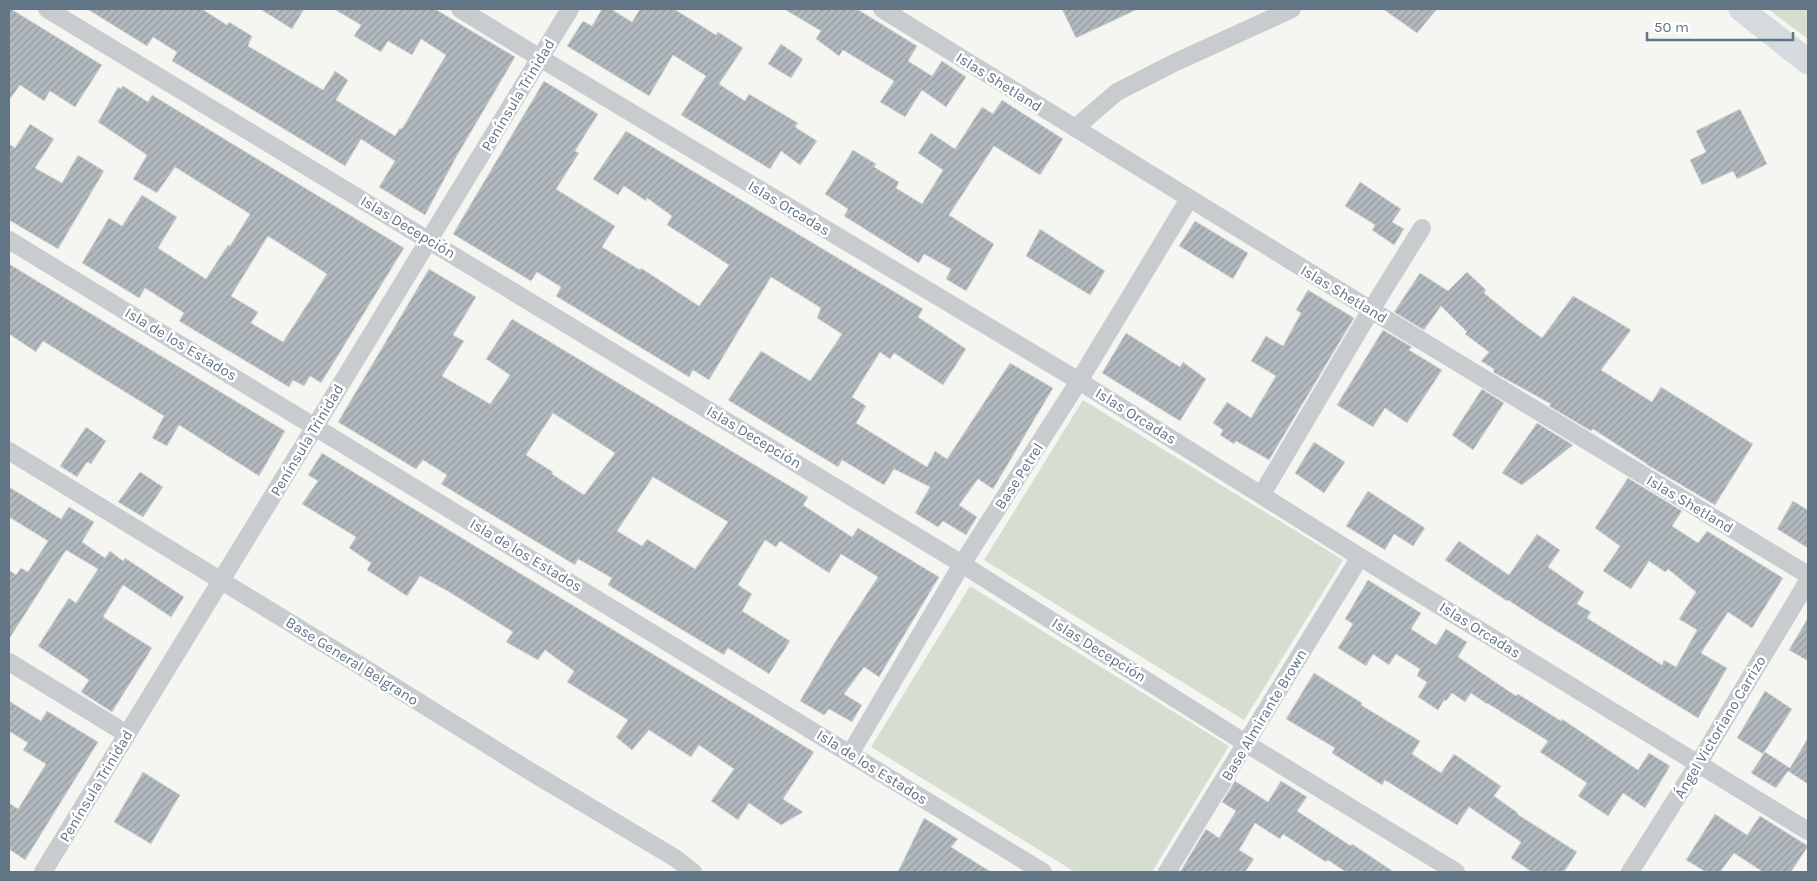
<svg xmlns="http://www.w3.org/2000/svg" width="1817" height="881" viewBox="0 0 1817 881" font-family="Karla,sans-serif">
  <defs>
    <pattern id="building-hatch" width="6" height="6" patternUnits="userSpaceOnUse" patternTransform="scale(1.25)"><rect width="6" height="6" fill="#b1b9be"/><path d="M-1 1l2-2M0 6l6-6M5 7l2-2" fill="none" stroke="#939ba0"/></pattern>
  </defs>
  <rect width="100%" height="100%" fill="#f5f6f1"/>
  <g fill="#d6ded1">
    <path d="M1768 9H1808V39Z"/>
    <path d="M1083 400 1343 560 1244 720 984 560Z"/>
    <path d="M970 586 1229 746 1152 872H1075L871 747Z"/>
  </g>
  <g fill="url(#building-hatch)" stroke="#d7d7d4" fill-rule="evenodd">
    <path d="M9 9H11L102 65 75 107 50 91 44 101 20 85 9 100Z"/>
    <path d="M87 9H202L227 25 229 22 252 36 248 46 323 90 335 71 348 80 336 100 395 136 400 128 402 129 446 55 421 39 412 55 388 41 381 52 354 36 361 25 334 9H435L515 57 455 159 425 215 379 187 395 161 361 139 345 166 172 61 177 52 153 37 147 46Z"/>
    <path d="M260 9H304L292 29Z"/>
    <path d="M602 9H611L632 22 640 9H674L716 35 718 32 743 48 719 84 745 101 749 94 798 123 795 127 817 141 800 165 781 151 770 169 681 115 706 76 673 55 649 96 567 46 583 21 592 26Z"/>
    <path d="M784 9H857L917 46 908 61 932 76 942 61 966 77 946 107 922 90 905 117 880 102 894 81 843 50 839 56 816 39 821 31Z"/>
    <path d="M1062 9H1138L1076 38Z"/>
    <path d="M1383 9H1437L1417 33Z"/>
    <path d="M781 44 803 59 791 78 768 64Z"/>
    <path d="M544 81 598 114 575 151 579 153 556 189 615 226 602 247 640 270 641 268 699 306 729 265 667 225 672 216 647 198 646 201 624 186 618 195 593 179 626 131 923 309 918 317 966 349 943 385 894 353 890 359 880 352 852 397 866 406 856 423 927 467 935 451 947 459 1010 363 1053 388 993 489 978 479 959 505 977 517 966 535 943 521 938 527 915 513 930 487 894 469 884 485 842 460 838 467 728 400 761 351 810 381 842 334 817 318 821 308 771 277 709 380 693 370 689 377 556 296 561 287 537 272 531 281 453 234Z"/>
    <path d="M123 86 148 102 152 95 404 248 321 383 310 376 304 386 293 380 289 387 179 321 184 313 145 288 139 298 82 263 109 218 122 226 142 195 177 217 158 248 206 279 228 245 230 246 250 214 175 167 157 193 133 179 147 155 98 122 118 87 121 89ZM268 236 327 274 283 342 251 323 258 312 231 296Z"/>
    <path d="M1002 100 1063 139 1040 175 994 146 949 215 994 244 966 291 946 279 951 269 924 254 919 263 844 216 848 209 825 194 853 150 876 164 874 167 899 182 896 188 922 204 943 170 918 153 931 133 955 149 982 107 993 114Z"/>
    <path d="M1740 109 1767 164 1737 179 1733 171 1702 185 1690 160 1706 152 1696 131Z"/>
    <path d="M30 124 54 139 35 168 62 183 78 155 104 171 58 249 9 220V144L15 148Z"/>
    <path d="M1360 182 1401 209 1392 222 1404 229 1394 245 1372 230 1375 225 1345 206Z"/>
    <path d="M1195 221 1248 253 1233 279 1179 246Z"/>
    <path d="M1040 229 1105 271 1090 295 1026 256Z"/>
    <path d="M9 264 285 431 259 476 179 425 167 446 152 438 164 416 43 341 36 352 9 334Z"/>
    <path d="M429 269 476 297 453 335 464 341 442 376 490 404 510 375 486 359 512 319 808 497 803 505 852 537 858 528 939 577 879 677 864 667 844 694 862 705 852 722 829 709 824 715 800 701 832 647 878 577 841 554 829 573 780 541 776 547 765 540 738 585 752 594 742 611 790 641 769 674 728 648 724 655 608 585 612 578 578 559 575 565 441 484 447 475 423 460 416 469 338 422ZM553 413 615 453 584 495 552 474 553 472 526 455ZM653 477 728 522 695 569 647 539 642 546 617 531Z"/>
    <path d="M1467 272 1486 290 1484 293 1516 319 1542 338 1573 296 1608 316 1631 330 1601 370 1652 402 1661 387 1753 444 1715 505 1646 464H1647L1593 429 1591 431 1549 406 1551 404 1493 372 1494 369 1481 361 1489 352 1465 334 1467 332 1441 306 1424 330 1394 312 1420 273 1448 291Z"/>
    <path d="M1308 290 1354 318 1269 460 1236 441 1234 444 1220 435 1223 430 1213 423 1227 402 1251 418 1276 376 1251 361 1266 336 1283 346 1301 313 1296 310Z"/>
    <path d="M1383 330 1412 347 1409 350 1442 370 1407 423 1385 408 1373 427 1337 405Z"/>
    <path d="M1126 333 1180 367 1183 362 1206 379 1180 421 1102 373Z"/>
    <path d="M1482 389 1504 403 1473 450 1452 435Z"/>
    <path d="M1537 423 1573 445 1522 485 1502 473Z"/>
    <path d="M86 427 106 441 91 464 87 462 77 477 60 466Z"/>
    <path d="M1314 442 1345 462 1324 493 1295 473Z"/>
    <path d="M322 453 814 752 783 799 803 812 781 825 749 803 738 820 711 801 734 769 699 745 691 757 649 730 632 750 616 737 628 720 567 682 574 671 545 650 538 660 506 642 513 632 451 593 420 576 407 596 367 570 371 563 349 548 356 537 302 504 318 481 308 475Z"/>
    <path d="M140 472 163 487 143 517 118 502Z"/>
    <path d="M1628 478 1682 511 1672 526 1698 543 1707 531 1783 578 1752 628 1728 612 1701 653 1727 668 1698 718 1540 621 1508 600 1507 601 1445 560 1459 541 1509 575 1537 534 1560 550 1548 567 1584 592 1577 604 1591 612 1587 618 1662 665 1664 660 1676 667 1697 630 1679 619 1696 592 1668 569 1665 572 1649 561 1631 589 1603 571 1620 546 1595 528Z"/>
    <path d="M9 487 61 519 69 507 94 522 82 542 105 558 110 551 123 561 125 558 184 597 171 617 123 585 103 617 152 648 112 712 81 692 89 680 38 646 69 598 76 603 98 569 66 550 9 639V570L16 575 21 568 28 572 48 541 9 517Z"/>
    <path d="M1368 491 1425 528 1413 546 1394 534 1385 550 1346 526Z"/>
    <path d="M1793 501 1808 510V548L1777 529Z"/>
    <path d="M1368 580 1421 613 1411 629 1436 645 1446 629 1467 642 1458 657 1516 696 1518 694 1561 721 1562 719 1638 770 1649 753 1670 766 1645 808 1623 793 1608 816 1578 796 1587 783 1540 752 1548 741 1487 703V704L1471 693 1465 702 1452 693 1446 701 1444 700 1438 710 1418 697 1427 682 1417 676 1420 669 1396 654 1389 665 1373 654 1366 666 1338 648 1353 624 1345 619Z"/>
    <path d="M1808 618V661L1789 650Z"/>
    <path d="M1314 673 1362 703 1361 705 1420 741 1412 754 1427 764 1441 773 1454 754 1501 786 1494 796 1518 813 1517 814 1577 852 1564 872H1532L1511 858 1521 842 1469 807 1457 825 1385 780 1382 785 1332 753 1335 748 1286 719Z"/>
    <path d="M1765 691 1792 709 1763 754 1737 738Z"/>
    <path d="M9 701 41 721 47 711 98 742 25 860 9 849V803L18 809 46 764 23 750 28 743 9 731Z"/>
    <path d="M1808 738V784L1788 771 1776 788 1751 773 1765 752 1790 768Z"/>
    <path d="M143 772 180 795 151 844 114 822Z"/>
    <path d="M1235 781 1268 802 1281 781 1307 797 1297 811 1351 846 1352 844 1394 872H1346L1328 860 1326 862 1283 834 1280 839 1255 823 1239 850 1254 859 1245 872H1180L1206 829 1219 838 1236 811 1222 802Z"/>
    <path d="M1715 814 1747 835 1760 816 1808 846 1791 872H1763L1734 853 1720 872H1706L1686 860Z"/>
    <path d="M924 818 958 839 951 847 991 872H898Z"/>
  </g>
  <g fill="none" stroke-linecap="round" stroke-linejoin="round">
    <g stroke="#c9cccf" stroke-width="18">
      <path d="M47 9 962 564 1247 744 1456 872"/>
      <path d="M460 9 540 58 1079 381 1360 557 1808 831"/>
      <path d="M882 9 1371 310 1808 575"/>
      <path d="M1075 128 1117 92 1176 62 1292 9"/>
      <path d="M9 240 1043 872"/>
      <path d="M9 451 369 671 528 770 675 858 693 872"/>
      <path d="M1262 494 1371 310 1422 228"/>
      <path d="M9 662 127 734"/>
      <path d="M850 754 962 564 1079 381 1189 199"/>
      <path d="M43 872 570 9"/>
      <path d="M1167 872 1360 557"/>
      <path d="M1630 872 1698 764 1808 581"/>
    </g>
    <path stroke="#d5dadf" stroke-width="25" d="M1741 9 1808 62"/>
  </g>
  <g text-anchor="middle" stroke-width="5" stroke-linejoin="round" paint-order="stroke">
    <g font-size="15" fill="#617585" stroke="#fff">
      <text transform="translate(999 82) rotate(32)" y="5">Islas Shetland</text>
      <text transform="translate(518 95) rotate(-59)" y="5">Península Trinidad</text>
      <text transform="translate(789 208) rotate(31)" y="5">Islas Orcadas</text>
      <text transform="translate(408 227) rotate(31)" y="5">Islas Decepción</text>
      <text transform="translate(1344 294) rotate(31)" y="5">Islas Shetland</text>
      <text transform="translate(181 344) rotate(31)" y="5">Isla de los Estados</text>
      <text transform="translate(1136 416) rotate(32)" y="5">Islas Orcadas</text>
      <text transform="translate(754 437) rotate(31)" y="5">Islas Decepción</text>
      <text transform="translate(307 440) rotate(-59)" y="5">Península Trinidad</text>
      <text transform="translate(1019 476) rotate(-57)" y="5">Base Petrel</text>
      <text transform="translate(1690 504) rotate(31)" y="5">Islas Shetland</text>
      <text transform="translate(526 555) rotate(31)" y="5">Isla de los Estados</text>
      <text transform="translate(1480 630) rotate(32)" y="5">Islas Orcadas</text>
      <text transform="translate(1099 650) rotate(32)" y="5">Islas Decepción</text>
      <text transform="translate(352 661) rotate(32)" y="5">Base General Belgrano</text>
      <text transform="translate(1264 715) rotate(-59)" y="5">Base Almirante Brown</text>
      <text transform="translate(1720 727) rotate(-59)" y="5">Ángel Victoriano Carrizo</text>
      <text transform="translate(872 767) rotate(32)" y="5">Isla de los Estados</text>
      <text transform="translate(96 786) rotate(-59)" y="5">Península Trinidad</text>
    </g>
  </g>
  <rect width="1817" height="881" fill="none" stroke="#617585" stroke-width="20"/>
  <path d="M1647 32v8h146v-8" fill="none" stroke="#617585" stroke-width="2.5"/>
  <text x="1654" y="32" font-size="15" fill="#617585" stroke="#ffffff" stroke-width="4" paint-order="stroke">50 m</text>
</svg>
